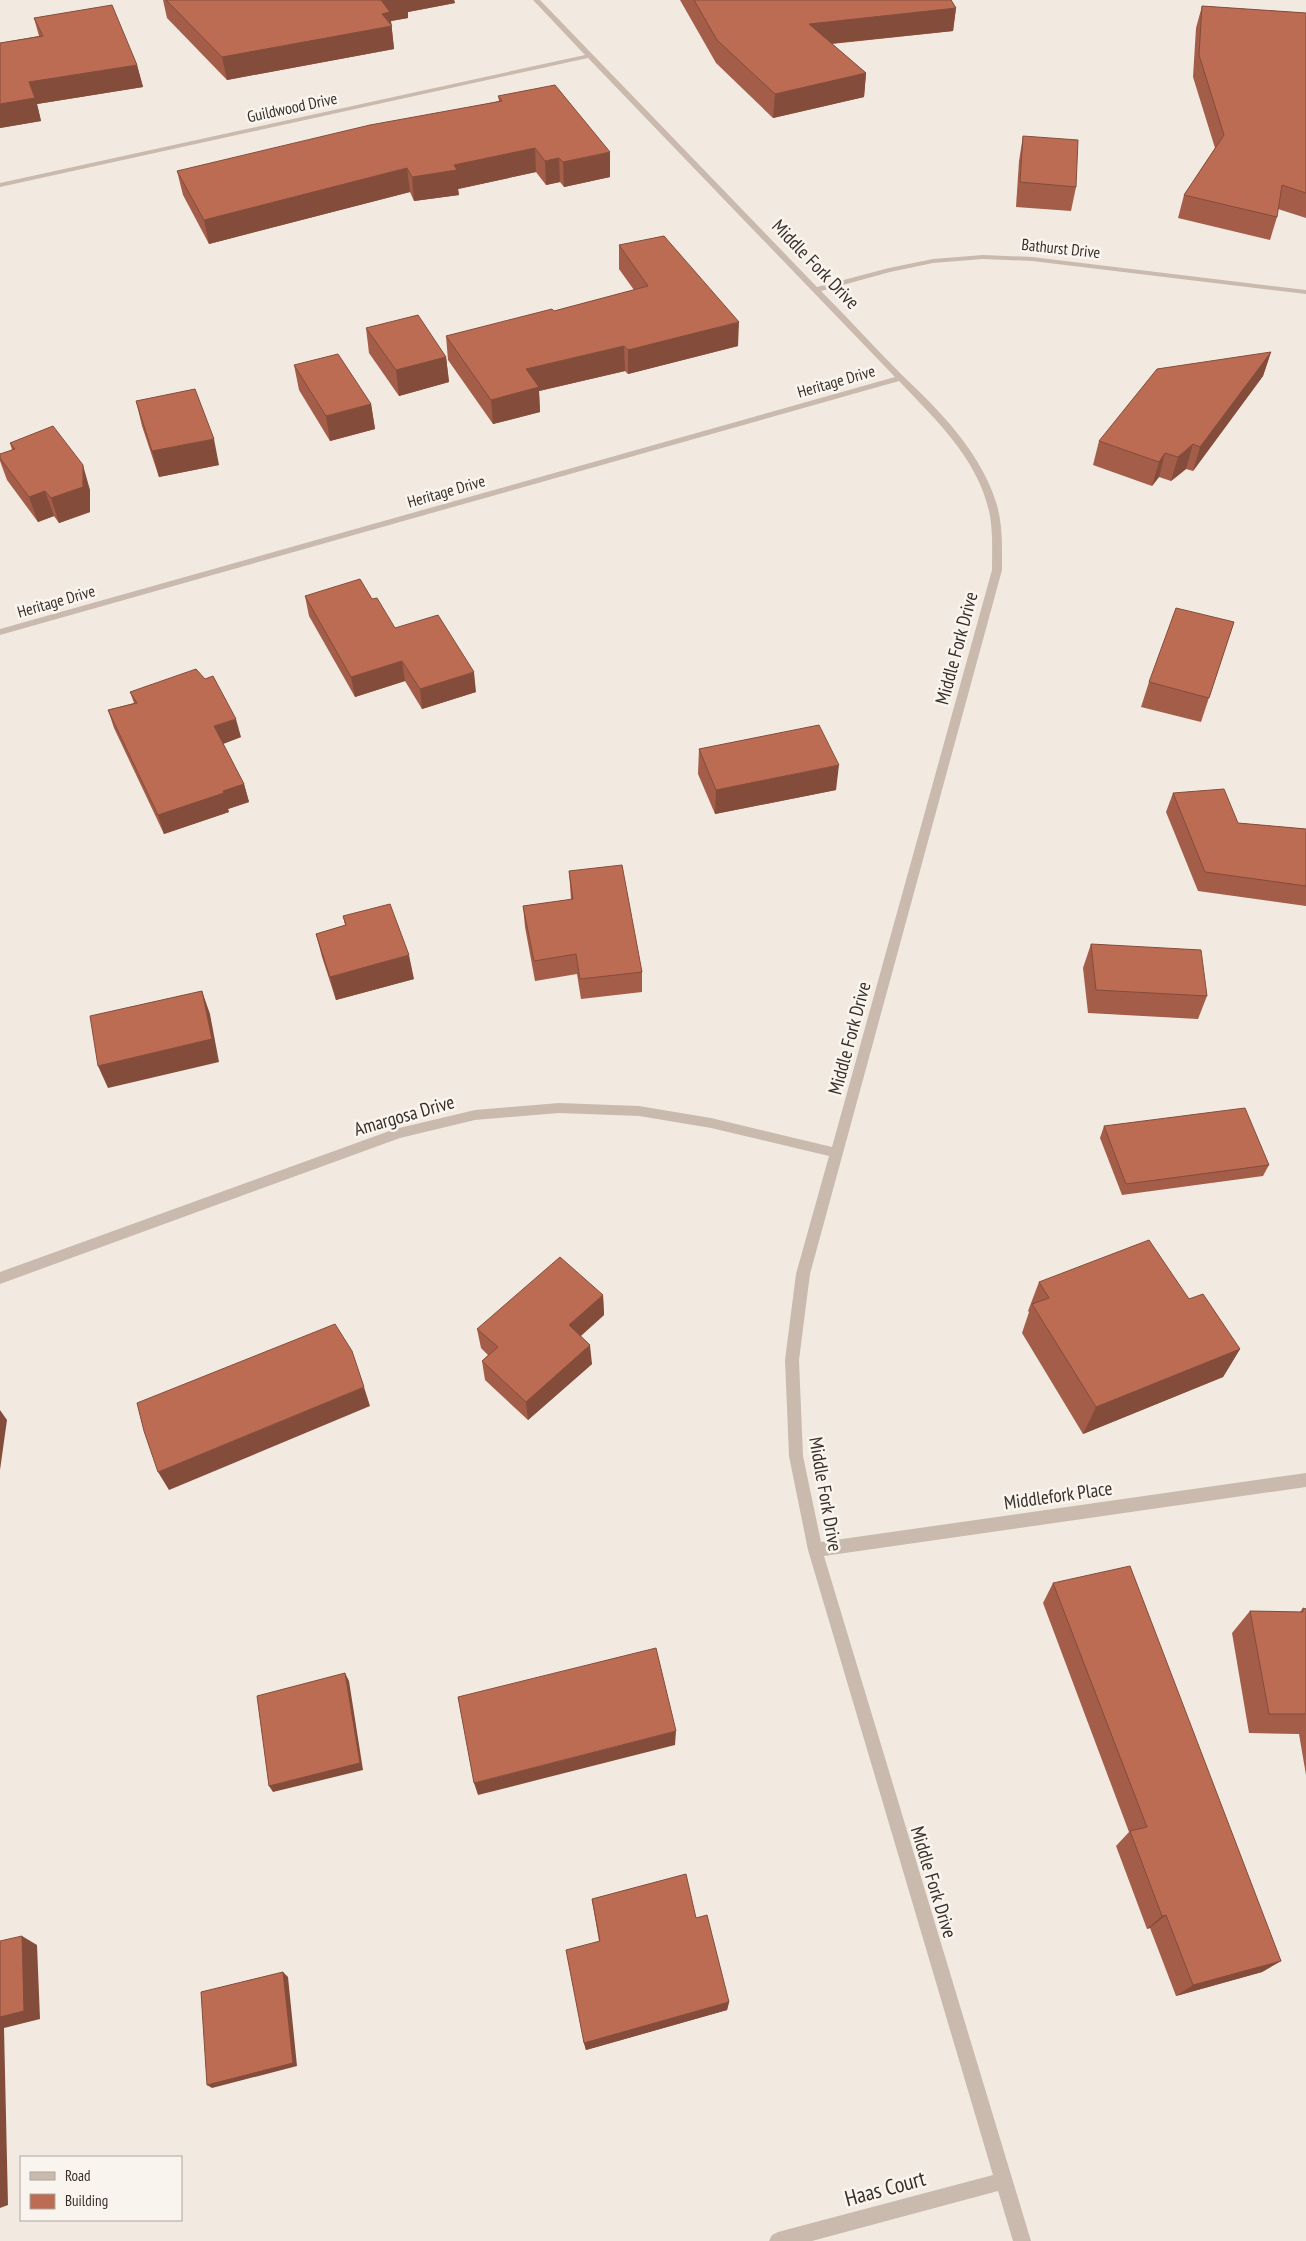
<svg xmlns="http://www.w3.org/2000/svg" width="1306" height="2241" viewBox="0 0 1306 2241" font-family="'PT Sans Narrow',sans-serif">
  <rect width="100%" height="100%" fill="#f2eae1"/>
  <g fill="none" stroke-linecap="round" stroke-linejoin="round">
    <path fill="#c9baad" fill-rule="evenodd" d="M533 0H540L817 287 889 268 933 259 983 255 1032 257 1306 290V294L1032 261 983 259 933 263 890 272 821 291C848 318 874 347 901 374 938 409 980 451 996 502 1003 524 1002 547 1002 570L810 1274 799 1360 803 1456 821 1542 1306 1473V1487L824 1556 1031 2241H1013L998 2191 812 2241H769L772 2235 778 2232 993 2175 808 1550 789 1456 785 1360 796 1274 829 1156 711 1128 639 1116 559 1113 475 1120 400 1138 0 1284V1272L395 1129 475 1110 559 1103 639 1106 711 1118 832 1147 992 570C992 552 993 534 990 516 980 461 936 420 899 381L0 635V629L895 377 588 58 0 187V183L585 55Z"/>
  </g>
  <g fill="#a35d48">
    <path d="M163 0H454L455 3 408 12V18L391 21 394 49 227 80 167 18Z"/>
    <path d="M680 0H951L956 8 953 31 832 44 866 73 864 97 773 118 716 63Z"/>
    <path d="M1202 6 1306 13V218L1278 209 1277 217 1270 240 1178 218 1184 195 1215 148 1193 77 1196 28Z"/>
    <path d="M34 18 137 65 143 87 37 104 41 121 0 128V43L39 36Z"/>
    <path d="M498 96 610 177 564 187 560 182 546 185 536 172 458 189 459 195 414 201 410 192 209 244 183 195 177 171 499 101Z"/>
    <path d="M1023 136 1076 187 1071 211 1016 207 1019 161Z"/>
    <path d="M619 245 738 346 628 374 625 371 539 391 540 412 493 424 448 360 446 336 554 311 634 290 619 269Z"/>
    <path d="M366 328 446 357 449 382 399 396 369 353Z"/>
    <path d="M1271 352 1263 376 1193 471 1186 469 1171 481 1159 477 1152 486 1093 465 1099 441Z"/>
    <path d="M294 365 371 404 375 429 330 441 299 390Z"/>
    <path d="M136 401 219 465 159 477 142 426Z"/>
    <path d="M10 443 90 490V512L59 523 54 516 38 522 7 480 0 461V454L12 450Z"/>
    <path d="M305 596 372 599 395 628 476 692 422 709 405 681 355 697 309 616Z"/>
    <path d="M1234 622 1201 722 1141 707 1149 682Z"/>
    <path d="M130 692 241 737 223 744 244 784 249 802 228 809 229 812 164 834 114 728 108 710 134 703Z"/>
    <path d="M699 749 836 790 715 814 698 774Z"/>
    <path d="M1173 793 1238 823 1306 829V906L1198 891 1166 812Z"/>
    <path d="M569 871 642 972V992L581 999 577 974 535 981 525 927 523 906 571 900Z"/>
    <path d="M343 916 414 979 336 1000 322 957 316 934 345 925Z"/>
    <path d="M1091 944 1207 996 1198 1019 1088 1013 1083 968Z"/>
    <path d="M1104 1126 1269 1165 1263 1176 1122 1195 1100 1138Z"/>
    <path d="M1039 1282 1189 1299 1240 1349 1223 1377 1083 1434 1022 1333 1029 1312 1028 1311Z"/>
    <path d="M603 1295 604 1315 581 1336 592 1364 528 1420 485 1380 482 1361 488 1355 481 1348 477 1329Z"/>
    <path d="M1053 1583 1281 1961 1262 1972 1176 1996 1150 1928 1147 1929 1116 1846 1129 1832 1043 1603Z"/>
    <path d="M1303 1608 1306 1609V1775L1299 1734 1249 1733 1232 1633 1250 1611 1300 1612Z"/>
    <path d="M592 1899 696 1918 729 2002 727 2010 586 2050 584 2043 599 1941Z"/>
  </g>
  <g fill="#844c3b">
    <path d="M381 0H454L455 3 408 12V18L391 21 394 49 227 80 222 57Z"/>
    <path d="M956 8 953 31 807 46 809 24Z"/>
    <path d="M137 65 143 87 37 104 41 121 0 128V104L29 82Z"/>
    <path d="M866 73 864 97 773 118 775 94Z"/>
    <path d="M535 148 536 172 458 189 459 195 414 201 412 177 454 165Z"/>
    <path d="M610 152V177L564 187 563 162Z"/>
    <path d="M559 158 560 182 546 185 545 161Z"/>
    <path d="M407 168 410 192 209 244 204 220Z"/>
    <path d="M739 322 738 346 628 374V350Z"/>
    <path d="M624 346 625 371 539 391 540 412 493 424 491 400 526 369Z"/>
    <path d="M1271 352 1263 376 1193 471 1200 447Z"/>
    <path d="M446 357 449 382 399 396 396 370Z"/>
    <path d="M371 404 375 429 330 441 326 416Z"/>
    <path d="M214 439 219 465 159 477 152 451Z"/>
    <path d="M1193 444 1186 469 1171 481 1178 457Z"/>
    <path d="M1165 453 1159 477 1152 486 1159 462Z"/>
    <path d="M83 465 90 490V512L59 523 51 498Z"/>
    <path d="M45 491 54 516 38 522 29 497Z"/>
    <path d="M402 661 405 681 355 697 351 677Z"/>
    <path d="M474 672 476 692 422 709 420 689Z"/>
    <path d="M236 719 241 737 220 745 214 726Z"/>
    <path d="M839 765 836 790 715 814 716 790Z"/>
    <path d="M244 784 249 802 228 809 229 812 164 834 158 815 223 791Z"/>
    <path d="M409 955 414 979 336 1000 330 977Z"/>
    <path d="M202 991 210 1014 219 1062 108 1088 98 1066Z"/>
    <path d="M603 1295 604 1315 570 1345 569 1325Z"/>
    <path d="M590 1345 592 1364 528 1420 526 1402Z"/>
    <path d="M1240 1349 1223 1377 1083 1434 1096 1407Z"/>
    <path d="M364 1387 370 1406 169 1490 158 1472Z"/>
    <path d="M0 1410 7 1420 0 1470Z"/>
    <path d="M345 1673 349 1681 363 1770 273 1792 269 1786Z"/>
    <path d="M676 1731 675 1745 478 1795 474 1783Z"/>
    <path d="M1166 1915 1150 1928 1147 1929 1162 1916Z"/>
    <path d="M22 1936 37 1945 40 2019 4 2028 8 2205 0 2208V2017Z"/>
    <path d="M1281 1961 1262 1972 1176 1996 1193 1985Z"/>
    <path d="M283 1972 288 1977 297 2066 212 2088 207 2085Z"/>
    <path d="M729 2002 727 2010 586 2050 584 2043Z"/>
  </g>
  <g fill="#bd6c54" stroke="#844c3b">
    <path d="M166 0H382H381L390 12 382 14 392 26 222 57Z"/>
    <path d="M694 0H951L956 8 809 24 866 73 775 94 717 40Z"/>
    <path d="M112 5 137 65 29 82 35 98 0 104V43L43 36 34 18Z"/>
    <path d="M1202 6 1306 13V193L1282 185 1277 217 1184 195 1224 135 1199 55Z"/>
    <path d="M555 85 610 152 563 162 559 158 545 161 535 148 454 165 457 170 412 177 407 168 204 220 177 171 370 125 502 101 498 96Z"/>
    <path d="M1023 136 1078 140 1076 187 1020 182Z"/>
    <path d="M664 236 739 322 628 350 624 346 526 369 539 387 491 400 446 336 552 309 554 311 648 286 619 245Z"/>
    <path d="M418 315 446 357 396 370 366 328Z"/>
    <path d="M1271 352 1200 447 1193 444 1178 457 1165 453 1159 462 1099 441 1157 369Z"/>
    <path d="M338 354 371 404 326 416 294 365Z"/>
    <path d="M195 389 214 439 152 451 136 401Z"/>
    <path d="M53 426 83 465V487L51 498 45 491 29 497 0 458V454L15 449 10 443Z"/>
    <path d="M360 579 372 599 377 598 395 628 438 615 474 672 420 689 402 661 351 677 305 596Z"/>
    <path d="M1176 608 1234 622 1209 698 1149 682Z"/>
    <path d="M196 669 205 679 213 676 236 719 214 726 244 784 223 791 224 793 158 815 108 710 137 703 130 692Z"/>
    <path d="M819 725 839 765 716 790 699 749Z"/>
    <path d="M1224 789 1238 823 1306 829V886L1205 872 1173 793Z"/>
    <path d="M622 865 642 972 580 979 576 954 534 961 523 906 573 899 569 871Z"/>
    <path d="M390 904 409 955 330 977 316 934 346 925 343 916Z"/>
    <path d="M1091 944 1201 950 1207 996 1096 990Z"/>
    <path d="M202 991 212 1039 98 1066 90 1016Z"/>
    <path d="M1245 1108 1269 1165 1126 1184 1104 1126Z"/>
    <path d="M1149 1240 1189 1299 1203 1294 1240 1349 1096 1407 1032 1304 1049 1298 1039 1282Z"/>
    <path d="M560 1257 603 1295 569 1325 590 1345 526 1402 482 1361 498 1347 477 1329Z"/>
    <path d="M335 1324 352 1351 364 1387 158 1472 144 1431 137 1403Z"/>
    <path d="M1130 1566 1281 1961 1193 1985 1166 1915 1162 1916 1130 1831 1147 1827 1053 1583Z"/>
    <path d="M1303 1608 1306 1609V1714H1269L1250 1611 1303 1612Z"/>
    <path d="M656 1648 676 1731 474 1783 458 1697Z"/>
    <path d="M345 1673 360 1763 269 1786 257 1696Z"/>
    <path d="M686 1874 696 1918 707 1915 729 2002 584 2043 566 1950 600 1941 592 1899Z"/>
    <path d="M22 1936 24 2011 0 2017V1941Z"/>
    <path d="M283 1972 293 2063 207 2085 201 1992Z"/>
  </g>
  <g text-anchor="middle" stroke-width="5" stroke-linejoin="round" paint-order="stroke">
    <g font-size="16" fill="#382f2b" stroke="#f9f4ed">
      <text transform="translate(292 107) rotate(-12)" y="6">Guildwood Drive</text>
      <text transform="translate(1061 248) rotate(6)" y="6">Bathurst Drive</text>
      <text transform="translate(836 381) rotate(-16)" y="6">Heritage Drive</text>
      <text transform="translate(446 491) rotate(-16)" y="6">Heritage Drive</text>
      <text transform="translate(56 601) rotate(-16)" y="6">Heritage Drive</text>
    </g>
    <g font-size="19" fill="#382f2b" stroke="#f9f4ed">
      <text transform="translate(816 264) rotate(46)" y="7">Middle Fork Drive</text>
      <text transform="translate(956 648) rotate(-75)" y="7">Middle Fork Drive</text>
      <text transform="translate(849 1038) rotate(-75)" y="7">Middle Fork Drive</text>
      <text transform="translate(404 1115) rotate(-16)" y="7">Amargosa Drive</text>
      <text transform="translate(826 1494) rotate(80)" y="7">Middle Fork Drive</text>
      <text transform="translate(1058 1495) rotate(-8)" y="7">Middlefork Place</text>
      <text transform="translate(934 1882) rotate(73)" y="7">Middle Fork Drive</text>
    </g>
    <g font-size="22" fill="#382f2b" stroke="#f9f4ed">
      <text transform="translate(885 2188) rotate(-15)" y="8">Haas Court</text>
    </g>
  </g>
  <rect x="20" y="2156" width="162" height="65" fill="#f9f4ed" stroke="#aca59f"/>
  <rect x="30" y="2172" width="25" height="8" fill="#c9baad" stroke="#aca59f"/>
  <text x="65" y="2181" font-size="15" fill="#382f2b">Road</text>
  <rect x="30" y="2194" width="25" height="15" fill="#bd6c54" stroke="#aca59f"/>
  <text x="65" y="2206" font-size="15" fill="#382f2b">Building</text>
</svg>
